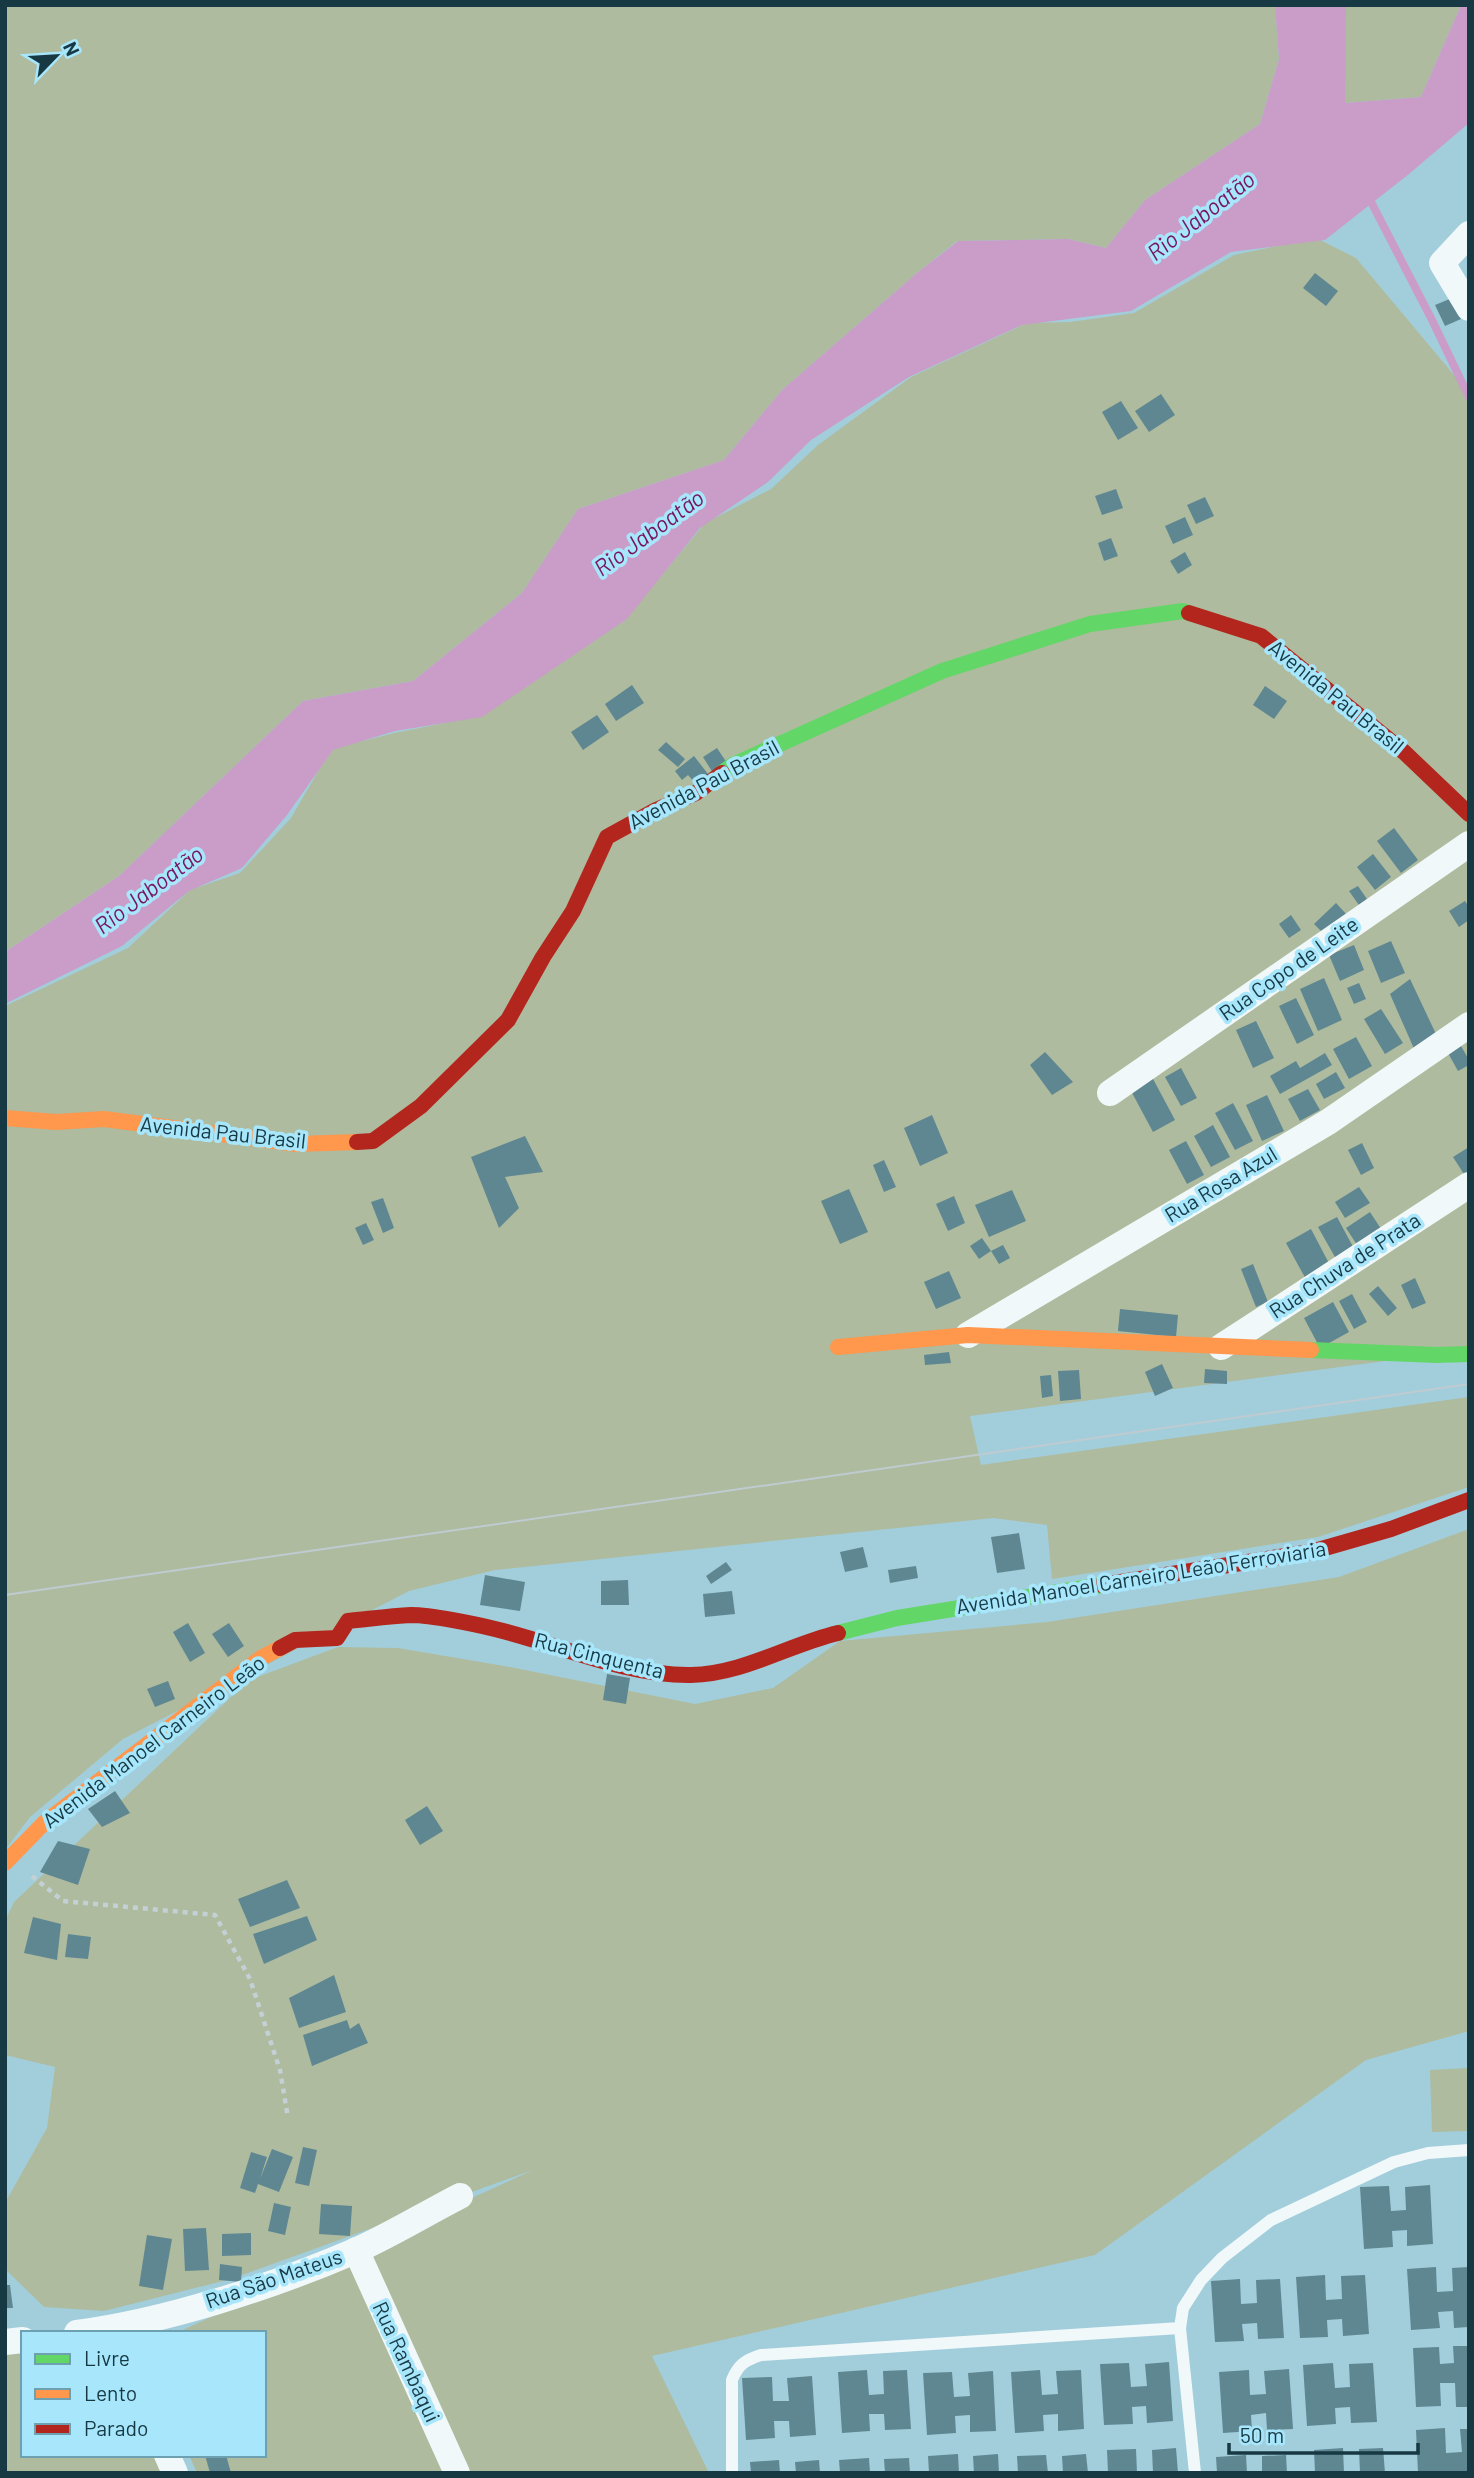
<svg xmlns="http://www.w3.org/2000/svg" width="1474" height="2478" viewBox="0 0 1474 2478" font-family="Barlow,sans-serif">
  <rect width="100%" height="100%" fill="#a2cedc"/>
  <g fill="#aebb9e">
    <path d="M5 5H1275L1279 59 1260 124 1145 200 1106 248 1068 239 957 241 917 273 782 390 724 460 578 509 522 593 413 681 303 701 119 876 5 952Z"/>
    <path d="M1346 5H1461L1421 97 1344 103Z"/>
    <path d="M1320 240 1356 258 1469 393V1350L970 1416 981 1465 1469 1397V1487L1318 1537 1052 1579 1047 1525 993 1518 495 1570 409 1591 123 1739 30 1817 5 1850V1006L128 948 190 890 240 873 291 818 331 749 394 733 480 716 624 621 705 523 771 489 818 445 911 377 1027 323 1070 322 1134 313 1234 255 1282 245Z"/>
    <path d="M1469 1529V2031L1366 2060 1095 2255 652 2356 709 2473H197L189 2455H264V2333H176L533 2170 231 2279 104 2311 44 2307 5 2269V2203L47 2128 55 2067 5 2055V1921L14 1902 249 1680 338 1647 398 1648 510 1667 695 1704 773 1688 840 1641 1047 1622 1339 1577Z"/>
    <path d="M1469 2068V2131L1432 2132 1430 2070Z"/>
    <path d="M23 2349V2455H162L169 2473H5V2352Z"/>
  </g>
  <path fill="#c99dc8" d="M1275 5H1346L1345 103 1421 97 1461 5H1469V123L1409 174 1325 240 1231 252 1131 311 1022 325 909 377 811 440 768 482 700 528 627 619 482 717 395 731 333 750 287 815 242 868 189 891 122 946 5 1004V952L119 876 303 701 413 681 522 593 578 509 724 460 782 390 917 273 958 241 1068 239 1106 248 1145 200 1260 124 1279 59Z"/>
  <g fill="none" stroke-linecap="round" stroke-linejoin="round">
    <path stroke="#c99dc8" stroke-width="8" d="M1367 194 1432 320 1469 397"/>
  </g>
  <g fill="#5f8792">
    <path d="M1315 273 1338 291 1326 306 1303 288Z"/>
    <path d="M1452 298 1461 319 1445 326 1435 305Z"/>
    <path d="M1161 394 1175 415 1149 432 1135 411Z"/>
    <path d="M1121 401 1138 428 1118 440 1102 412Z"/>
    <path d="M1116 489 1123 508 1102 515 1095 496Z"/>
    <path d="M1205 497 1214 516 1196 524 1187 505Z"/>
    <path d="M1185 517 1193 535 1173 544 1165 526Z"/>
    <path d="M1111 538 1118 556 1104 561 1098 543Z"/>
    <path d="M1185 552 1192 565 1178 574 1170 561Z"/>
    <path d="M632 685 644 703 616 721 605 704Z"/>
    <path d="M1265 686 1287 701 1274 719 1253 705Z"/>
    <path d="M597 715 609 732 583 750 571 732Z"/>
    <path d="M666 742 685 759 678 767 658 750Z"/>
    <path d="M717 748 727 763 713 773 703 757Z"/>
    <path d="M694 756 708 774 696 784 688 775 682 780 675 771Z"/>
    <path d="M1394 828 1418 860 1401 873 1377 841Z"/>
    <path d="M1373 854 1391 877 1375 890 1357 867Z"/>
    <path d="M1358 886 1369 902 1361 908 1349 891Z"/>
    <path d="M1465 901 1469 907V920L1459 927 1449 911Z"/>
    <path d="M1336 903 1347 915 1326 936 1314 924Z"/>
    <path d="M1291 915 1301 930 1289 938 1279 924Z"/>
    <path d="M1391 941 1405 973 1381 983 1368 951Z"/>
    <path d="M1354 945 1364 970 1340 981 1329 955Z"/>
    <path d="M1324 978 1342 1020 1318 1031 1300 989Z"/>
    <path d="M1410 979 1436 1034 1415 1051 1390 994Z"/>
    <path d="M1359 983 1366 999 1354 1004 1347 988Z"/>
    <path d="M1296 998 1314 1035 1297 1044 1279 1006Z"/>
    <path d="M1381 1009 1403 1043 1385 1054 1364 1019Z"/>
    <path d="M1256 1021 1274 1058 1253 1068 1236 1030Z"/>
    <path d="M1356 1037 1372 1066 1349 1079 1333 1049Z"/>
    <path d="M1461 1046 1469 1060V1065L1458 1071 1448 1053Z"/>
    <path d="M1045 1052 1073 1082 1052 1095 1030 1065Z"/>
    <path d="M1325 1053 1332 1065 1280 1094 1270 1076 1296 1061 1300 1068Z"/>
    <path d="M1181 1068 1197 1098 1181 1106 1165 1077Z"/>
    <path d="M1336 1072 1345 1088 1324 1099 1316 1084Z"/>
    <path d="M1152 1077 1175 1120 1153 1132 1130 1089Z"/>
    <path d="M1308 1089 1320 1110 1300 1121 1288 1099Z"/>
    <path d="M1267 1095 1284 1131 1262 1141 1246 1105Z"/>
    <path d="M1233 1103 1253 1141 1235 1150 1215 1113Z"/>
    <path d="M932 1115 948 1153 920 1166 904 1128Z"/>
    <path d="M1213 1125 1230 1157 1211 1167 1194 1136Z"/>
    <path d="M525 1136 543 1172 505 1177 519 1208 499 1228 471 1157Z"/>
    <path d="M1186 1141 1204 1175 1187 1184 1169 1150Z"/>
    <path d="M1362 1143 1374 1168 1361 1175 1348 1150Z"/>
    <path d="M1469 1147V1182L1453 1157Z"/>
    <path d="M884 1160 896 1187 884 1192 873 1165Z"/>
    <path d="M1359 1187 1370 1203 1345 1218 1335 1202Z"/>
    <path d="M849 1189 868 1232 840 1244 821 1201Z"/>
    <path d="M1012 1190 1026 1221 989 1237 975 1205Z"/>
    <path d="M954 1196 965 1223 948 1231 936 1204Z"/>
    <path d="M383 1198 394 1228 383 1233 371 1202Z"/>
    <path d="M1370 1212 1387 1238 1363 1254 1346 1228Z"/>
    <path d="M1337 1217 1358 1256 1340 1266 1318 1227Z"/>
    <path d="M366 1223 374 1240 363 1245 355 1228Z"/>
    <path d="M1311 1229 1332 1269 1308 1283 1286 1243Z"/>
    <path d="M982 1238 991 1251 979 1259 970 1246Z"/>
    <path d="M1003 1245 1010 1258 999 1264 991 1251Z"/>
    <path d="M1253 1264 1268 1302 1256 1307 1241 1269Z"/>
    <path d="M949 1271 961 1298 936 1309 924 1282Z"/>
    <path d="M1415 1278 1426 1303 1412 1309 1401 1285Z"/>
    <path d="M1378 1286 1397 1308 1388 1316 1369 1294Z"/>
    <path d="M1352 1294 1367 1322 1354 1329 1339 1301Z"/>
    <path d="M1333 1302 1349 1332 1320 1348 1304 1318Z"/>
    <path d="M1120 1309 1178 1315 1176 1337 1118 1331Z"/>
    <path d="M949 1352 951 1363 925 1365 924 1355Z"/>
    <path d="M1162 1364 1173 1388 1155 1396 1145 1372Z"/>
    <path d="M1205 1369 1227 1371V1384L1204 1383Z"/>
    <path d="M1079 1370 1081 1399 1060 1401 1058 1371Z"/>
    <path d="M1051 1375 1053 1396 1042 1398 1040 1376Z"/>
    <path d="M1019 1533 1025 1569 997 1573 991 1537Z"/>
    <path d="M863 1547 868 1567 845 1572 840 1552Z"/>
    <path d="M726 1562 732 1570 711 1584 706 1576Z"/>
    <path d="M916 1566 918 1578 890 1583 888 1570Z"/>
    <path d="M485 1575 525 1582 520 1611 480 1605Z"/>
    <path d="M628 1580 629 1605H601V1581Z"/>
    <path d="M732 1591 735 1614 705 1617 703 1594Z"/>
    <path d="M188 1623 205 1653 190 1662 173 1632Z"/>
    <path d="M229 1623 244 1646 228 1657 212 1634Z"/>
    <path d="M607 1674 630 1678 626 1704 603 1700Z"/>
    <path d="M168 1681 175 1699 155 1707 147 1689Z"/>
    <path d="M115 1791 130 1813 102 1827 88 1809Z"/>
    <path d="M427 1806 443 1831 420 1845 405 1820Z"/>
    <path d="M58 1841 90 1849 78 1885 40 1872Z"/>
    <path d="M287 1880 300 1908 250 1927 238 1899Z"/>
    <path d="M307 1916 317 1940 264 1964 253 1934Z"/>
    <path d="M33 1917 61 1924 57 1960 24 1953Z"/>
    <path d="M68 1934 91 1937 88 1959 65 1957Z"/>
    <path d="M334 1975 346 2012 299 2028 289 1998Z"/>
    <path d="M347 2020 350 2029 359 2023 368 2043 312 2066 303 2035Z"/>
    <path d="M303 2147 317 2150 309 2186 295 2183Z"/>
    <path d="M272 2149 293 2157 279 2192 258 2184 255 2193 240 2188 251 2152 267 2157 260 2179Z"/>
    <path d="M1430 2185 1433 2244 1407 2246V2230L1392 2231 1393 2247 1364 2249 1360 2187 1389 2186 1391 2211 1406 2210 1405 2187Z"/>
    <path d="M274 2203 291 2207 285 2235 268 2231Z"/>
    <path d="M321 2204 352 2206 350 2236 319 2234Z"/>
    <path d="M206 2228 209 2270 185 2271 183 2229Z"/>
    <path d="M251 2233V2255L222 2256V2234Z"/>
    <path d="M147 2235 172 2239 163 2290 139 2286Z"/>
    <path d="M220 2264 242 2267 241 2282 219 2280Z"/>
    <path d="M1436 2267 1437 2292 1453 2291 1452 2268 1469 2267V2327L1454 2328 1453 2311 1438 2312 1440 2328 1411 2330 1407 2269Z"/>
    <path d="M1325 2275 1326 2300 1342 2299 1341 2276 1365 2275 1369 2334 1343 2336 1342 2319 1327 2320 1328 2337 1300 2338 1296 2277Z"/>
    <path d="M1240 2279 1241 2304 1257 2303 1256 2280 1280 2279 1284 2338 1258 2339 1257 2323 1242 2324 1244 2341 1215 2342 1211 2281Z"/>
    <path d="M5 2285H10L13 2308H5Z"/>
    <path d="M1453 2346H1469V2407H1456L1455 2383H1440L1441 2406 1416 2407 1413 2348 1439 2347 1440 2364 1454 2363Z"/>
    <path d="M1169 2362 1173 2421 1147 2423 1146 2406 1132 2407 1133 2424 1104 2425 1100 2364 1129 2363 1131 2387 1147 2386 1145 2364Z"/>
    <path d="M1333 2363 1335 2388 1350 2387 1349 2364 1373 2363 1377 2422 1351 2423 1350 2407 1335 2408 1336 2424 1307 2426 1303 2365Z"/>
    <path d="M1289 2369 1293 2429 1267 2430 1266 2413 1251 2415 1252 2431 1223 2433 1219 2372 1249 2370 1250 2395 1266 2394 1264 2371Z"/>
    <path d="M867 2370 869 2395 884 2394 883 2371 907 2370 911 2429 885 2430 884 2414H869L870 2431 842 2433 838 2372Z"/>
    <path d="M1040 2370 1042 2395 1058 2394 1056 2371 1081 2370 1084 2429 1058 2431V2414L1043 2415 1044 2431 1015 2433 1011 2372Z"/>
    <path d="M993 2371 996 2431 970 2432V2415L955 2416 956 2433 927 2435 923 2373 952 2372 954 2397 970 2396 968 2373Z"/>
    <path d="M812 2376 816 2435 790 2437 789 2421H774L775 2438 746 2440 742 2378 772 2377 773 2401H789L787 2378Z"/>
    <path d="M1445 2428 1446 2453 1462 2452 1460 2429H1469V2473H1418L1416 2430Z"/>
    <path d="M1176 2448 1178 2473H1153L1152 2450Z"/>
    <path d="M1343 2448 1344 2473H1315L1314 2450Z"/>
    <path d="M1383 2448 1385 2473H1360L1359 2449Z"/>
    <path d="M1136 2449 1137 2473H1108L1107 2450Z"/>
    <path d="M958 2454 959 2473H929L928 2456Z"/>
    <path d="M998 2454 999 2473H974L973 2456Z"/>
    <path d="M1086 2454 1088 2473H1063L1062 2456Z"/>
    <path d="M205 2455H226L231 2473H210Z"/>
    <path d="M1046 2455 1048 2473H1018L1017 2456Z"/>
    <path d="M1246 2455 1247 2473H1217L1216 2457Z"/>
    <path d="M1286 2455 1287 2473H1262V2456Z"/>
    <path d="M869 2458 870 2473H840L839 2460Z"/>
    <path d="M909 2458 910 2473H885L884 2459Z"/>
    <path d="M779 2460 780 2473H751L750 2462Z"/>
    <path d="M819 2460 820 2473H796L795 2462Z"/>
  </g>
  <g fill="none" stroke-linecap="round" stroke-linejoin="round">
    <path stroke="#c3d1d6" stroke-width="4.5" stroke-dasharray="5 5" stroke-linecap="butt" d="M32 1876 63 1901 215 1915 250 1979 280 2070 288 2118"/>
    <g stroke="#f1f8fa" stroke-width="12">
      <path d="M1180 2328 1195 2473"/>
      <path d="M732 2473V2380C738 2365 745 2360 761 2355L1180 2328 1183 2308 1201 2280 1222 2258 1271 2220 1394 2162 1428 2153 1469 2150"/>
    </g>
    <g stroke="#f1f8fa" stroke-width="26">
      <path d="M1469 234 1442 263 1469 308"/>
      <path d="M1110 1093 1469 844"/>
      <path d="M968 1335 1328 1122 1469 1025"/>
      <path d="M1221 1347 1469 1185"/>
      <path d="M356 2250 457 2473"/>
      <path d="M77 2333C167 2321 271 2287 355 2251 391 2235 425 2214 460 2196"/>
      <path d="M5 2342 23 2340"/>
      <path d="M167 2455 175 2473"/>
    </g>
    <g stroke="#63d668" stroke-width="16">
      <path d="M722 773 733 765 942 671 1090 624 1183 611 1189 613"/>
      <path d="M1311 1350 1437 1355 1469 1354"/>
      <path d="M838 1633 897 1618 1102 1585"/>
    </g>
    <g stroke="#ff974d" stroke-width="16">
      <path d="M5 1118 56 1122 104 1119 296 1144 357 1142"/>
      <path d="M838 1347 968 1335 1311 1350"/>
      <path d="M5 1863 45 1822 261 1658 280 1648"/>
    </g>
    <g stroke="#b3261e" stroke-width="16">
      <path d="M1189 613 1261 636 1404 752 1469 814"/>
      <path d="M357 1142 373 1141 421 1106 508 1020 543 957 573 911 607 837 656 810 696 793 722 773"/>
      <path d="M1102 1585 1311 1552 1391 1529 1469 1500"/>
      <path d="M280 1648 295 1640 337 1638 348 1621C369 1619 390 1616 411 1615 431 1615 475 1624 495 1629 558 1644 626 1676 691 1675 743 1674 788 1645 838 1633"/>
    </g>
    <path stroke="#becbd0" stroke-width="2" d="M5 1595 1469 1384"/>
  </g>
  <g text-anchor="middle" stroke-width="7" stroke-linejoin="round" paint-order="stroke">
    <g font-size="21" fill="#163943" stroke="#a7e6fb">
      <text transform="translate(1336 697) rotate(39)" y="7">Avenida Pau Brasil</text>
      <text transform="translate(704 785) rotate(-28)" y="7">Avenida Pau Brasil</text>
      <text transform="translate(1289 969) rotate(-35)" y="7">Rua Copo de Leite</text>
      <text transform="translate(223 1133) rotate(6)" y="7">Avenida Pau Brasil</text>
      <text transform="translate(1221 1185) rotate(-31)" y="7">Rua Rosa Azul</text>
      <text transform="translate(1345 1266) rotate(-33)" y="7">Rua Chuva de Prata</text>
      <text transform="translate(1141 1578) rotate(-9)" y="7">Avenida Manoel Carneiro Leão Ferroviaria</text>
      <text transform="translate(599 1656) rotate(14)" y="7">Rua Cinquenta</text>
      <text transform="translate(154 1742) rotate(-37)" y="7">Avenida Manoel Carneiro Leão</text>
      <text transform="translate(274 2279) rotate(-19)" y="7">Rua São Mateus</text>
      <text transform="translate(406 2362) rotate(65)" y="7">Rua Rambaqui</text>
    </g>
    <g font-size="23" font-style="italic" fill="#77165f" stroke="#a7e6fb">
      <text transform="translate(1201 216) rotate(-38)" y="8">Rio Jaboatão</text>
      <text transform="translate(649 533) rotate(-36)" y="8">Rio Jaboatão</text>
      <text transform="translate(149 890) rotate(-37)" y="8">Rio Jaboatão</text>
    </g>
  </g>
  <rect width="1474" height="2478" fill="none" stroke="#163943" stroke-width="14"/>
  <rect x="21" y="2331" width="245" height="126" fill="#a7e6fb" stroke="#6da1b1" stroke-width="2"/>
  <rect x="35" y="2354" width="35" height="10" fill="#63d668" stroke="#6da1b1" stroke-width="2"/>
  <text x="84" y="2366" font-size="21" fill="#163943">Livre</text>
  <rect x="35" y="2389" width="35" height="10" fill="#ff974d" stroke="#6da1b1" stroke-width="2"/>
  <text x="84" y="2401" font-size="21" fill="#163943">Lento</text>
  <rect x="35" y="2424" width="35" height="10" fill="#b3261e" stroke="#6da1b1" stroke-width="2"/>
  <text x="84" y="2436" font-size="21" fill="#163943">Parado</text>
  <g transform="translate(56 56) rotate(65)" stroke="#a7e6fb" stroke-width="5" paint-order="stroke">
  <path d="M0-5L12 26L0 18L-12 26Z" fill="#163943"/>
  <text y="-10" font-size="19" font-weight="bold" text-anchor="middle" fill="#163943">N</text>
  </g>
  <path d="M1229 2443v10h189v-10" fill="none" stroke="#163943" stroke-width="3.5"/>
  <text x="1240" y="2443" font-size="21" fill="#163943" stroke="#a7e6fb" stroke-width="5" paint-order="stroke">50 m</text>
</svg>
